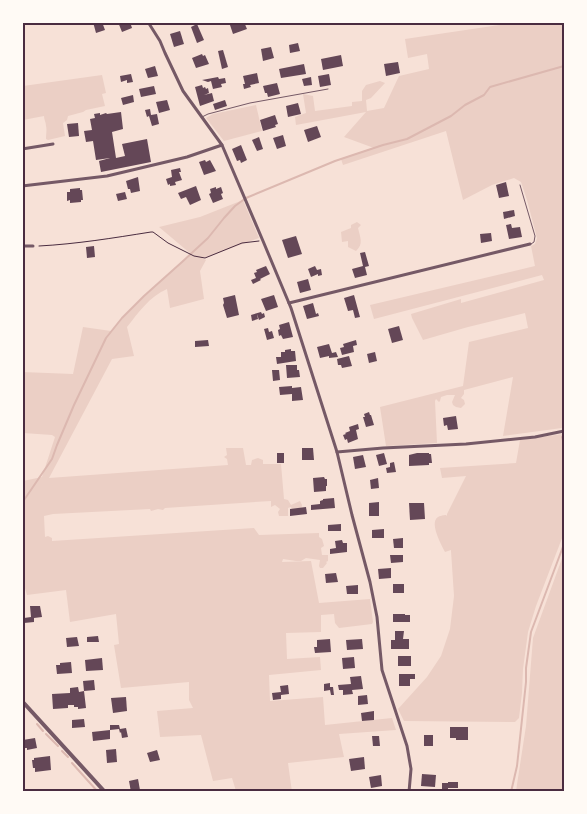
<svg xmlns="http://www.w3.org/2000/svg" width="587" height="814" viewBox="0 0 587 814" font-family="'Open Sans',sans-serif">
  <rect width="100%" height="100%" fill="#f7e1d7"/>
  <g fill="#ebcfc5">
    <path d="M507 23H564V414L562 428 503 436 513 377 464 390V394L461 398 464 400 465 404 461 408 456 407 453 405 452 402 455 395H447L441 397 440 401 439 402 436 399 435 401 437 443 386 446 380 407 463 386 469 342 528 328 525 313 468 327 423 340 412 318 411 314 461 299V303L544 280 542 275 374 319 370 305 535 266 531 246 535 244 537 238 527 200 521 182 514 178 492 185 463 200 446 131 343 165 341 159 374 148 344 137 366 112 296 125 295 117 306 113 303 94 313 96 315 111 352 106V102L362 101V91L366 85 380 81 385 83 371 98 366 100 367 111 384 108 399 76 429 69 427 54 408 58 405 39 506 24Z"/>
    <path d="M102 75 106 93 102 94 105 106 86 110 83 112 68 116 67 120 63 123 65 136 48 140 46 139C46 135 47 129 46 126 46 122 44 120 44 116L23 120V86Z"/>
    <path d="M256 105 262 131 224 141 206 118 213 114Z"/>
    <path d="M243 200 259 238 205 258H202L206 260 200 271 204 299 170 308 167 289C149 297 139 312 127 327L134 356 112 359 49 478 228 465 227 459 224 457 227 455 226 448H243L246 465H251L252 460 258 458 263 460V464H281L284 499 288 500 291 505 300 501 302 505 301 510H292L291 507 288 508V516H279L278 512 280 509 275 505 271 507V501L165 508 163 510 158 509 151 511 150 509 53 514 44 516 45 537 48 536 52 538V541L254 528 259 535 319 533V537L322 539 324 546 321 548 322 555H328V561L326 562 327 563 323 568H320L319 566 320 560 306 558 301 561H296L283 559 282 562 311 561 319 603 370 599 373 622 372 624 339 628 335 623 334 614 321 615V632L286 633 287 659 320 657 321 670 269 675 270 701 323 697 325 725 392 718 396 730 339 734 344 757 288 763 292 792 236 791 232 778 213 781 201 735 160 737 157 711 193 708 189 700V682L121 688 114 645 119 644 116 614 70 622 66 590 27 595 22 578 23 481 42 477 55 437 52 435 23 433 22 372 73 374 83 327 111 331 135 305 191 254 159 227 200 217Z"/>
    <path d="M357 222 361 225 358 228C360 237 364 244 356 251L348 247V241L342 242 341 232 351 228V225Z"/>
    <path d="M563 434 564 439V533L536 606 528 632 523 669 522 693 519 718 515 722 404 721 398 709 427 677 441 656 450 629 454 596 451 551V550L445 552C441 544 429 523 438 517 439 516 444 515 446 515L447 516V514L466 476 442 478 440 468 516 463 520 440Z"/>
    <path d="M564 553V791H516L526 726 533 638Z"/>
  </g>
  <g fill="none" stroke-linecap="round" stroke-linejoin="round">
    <g stroke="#dcb8b0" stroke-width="2">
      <path d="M562 437 564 444"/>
      <path d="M22 503 52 459 57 445 74 405 106 338 122 318 144 296 182 262 208 238 224 218 235 206 246 198 335 161 383 145 407 139 451 116 465 105 484 95 490 87 564 66"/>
      <path d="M37 724 43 731"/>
      <path d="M46 734 58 746"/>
      <path d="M62 751 68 757"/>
      <path d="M72 763 98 792"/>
      <path d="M511 792 517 766 526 682V668L531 632 564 544"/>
    </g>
  </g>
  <g fill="#644757">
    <path d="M93 22H102L105 30 96 33Z"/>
    <path d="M118 22H130L132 28 122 32Z"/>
    <path d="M229 22H244L247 29 233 34Z"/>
    <path d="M197 24 204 40 197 43 191 27Z"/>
    <path d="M180 31 184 44 174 47 170 34Z"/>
    <path d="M298 43 300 51 290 53 289 45Z"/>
    <path d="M271 47 274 58 263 61 261 49Z"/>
    <path d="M223 50 228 67 222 69 218 51Z"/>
    <path d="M202 54 203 56 205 55 209 64 196 68 192 58Z"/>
    <path d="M341 55 343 66 323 70 321 59Z"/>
    <path d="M398 62 400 73 386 76 384 64Z"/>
    <path d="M304 64 306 74 281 78 279 69Z"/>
    <path d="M155 66 158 76 148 78 145 69Z"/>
    <path d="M257 73 259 83 250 85 251 87 244 89 243 84H245L243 76Z"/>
    <path d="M131 74 133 82 127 83V80L121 82 120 76Z"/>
    <path d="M329 74 331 85 320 87 318 76Z"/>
    <path d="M218 77 219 79 225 78 226 83 221 84 222 87 213 89 211 81 208 82 202 80Z"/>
    <path d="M311 77 312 85 304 86 302 79Z"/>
    <path d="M277 83 280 94 268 97 267 93H265L263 86Z"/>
    <path d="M202 85 203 88 205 87 206 89 208 88 209 93 204 95 212 93 214 101 200 106 195 87Z"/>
    <path d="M154 86 156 94 141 97 139 89Z"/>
    <path d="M133 95 134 102 123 105 121 98Z"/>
    <path d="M167 100 170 110 159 113 156 102Z"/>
    <path d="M225 100 227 106 215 110 213 104Z"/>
    <path d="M298 103 301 114 288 117 286 106Z"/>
    <path d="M150 109 151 115 157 114 159 124 152 126 149 116 147 117 145 110Z"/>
    <path d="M121 112 123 129 112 132 116 158 125 156 122 144 147 139 151 162 101 172 99 161 110 158 96 160 93 141 86 142 84 131 92 130 90 119 95 118 94 114 100 113V115L106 113 107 114Z"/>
    <path d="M275 115 278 124 275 125 276 127 263 131 260 120Z"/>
    <path d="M78 123 79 136 69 137 67 124Z"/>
    <path d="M317 126 321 137 308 142 304 130Z"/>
    <path d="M283 135 286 146 277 149 273 138Z"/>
    <path d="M259 137 263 149 257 151 252 140Z"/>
    <path d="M241 145 247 160 241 163 240 160 237 161 232 149Z"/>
    <path d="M205 160 206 162 210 160 216 171 204 175 199 162Z"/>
    <path d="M180 168 181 172H179L182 180 175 182 176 185 170 186V184L168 185 166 179 172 177 171 170Z"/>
    <path d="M138 177 140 191 131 193 130 189H128L126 181Z"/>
    <path d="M506 182 509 196 499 198 496 185Z"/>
    <path d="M196 186 201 200 190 205 186 197 181 199 178 193Z"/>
    <path d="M216 187V189L221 187 223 193 221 194 223 199 213 203 209 194 211 193 210 189Z"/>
    <path d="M80 188V190H82L83 200H81V202L70 203V200L67 201V192H70V189Z"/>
    <path d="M125 192 127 199 118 201 116 194Z"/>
    <path d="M514 210 515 216 504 219 503 212Z"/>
    <path d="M511 224 512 228 520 227 522 237 509 239 506 225Z"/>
    <path d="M491 233 492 241 481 243 480 234Z"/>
    <path d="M296 236 302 254 288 258 282 240Z"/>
    <path d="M94 246 95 257 87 258 86 247Z"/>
    <path d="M365 252 369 266 365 267 367 275 355 278 352 269 363 266 360 253Z"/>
    <path d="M266 266 270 274 260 279 261 280 253 284 251 280 256 278 254 273 257 272 256 270Z"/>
    <path d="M315 266 317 270 321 269 322 275 318 276V274L311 277 308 269Z"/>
    <path d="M308 279 311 290 300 293 297 282Z"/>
    <path d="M235 295 239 315 227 318 223 305 224 303 223 298Z"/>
    <path d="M274 295 278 307 266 311 261 299Z"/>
    <path d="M354 295 360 317 355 318 353 310 348 311 344 298Z"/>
    <path d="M313 303 316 314 318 313 319 316 307 319 303 306Z"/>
    <path d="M261 312 262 314 264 313 265 317 259 320 257 314 258 319 252 321 251 315Z"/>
    <path d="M289 322 293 337 283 339 281 335 279 336 278 330 280 329 279 325Z"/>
    <path d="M399 326 403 340 392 343 388 329Z"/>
    <path d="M268 328 269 332 272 331 274 338 267 340 264 329Z"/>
    <path d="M208 340 209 346 195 347V341Z"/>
    <path d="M356 340 357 345 353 346 354 352 342 355 340 348 344 347 343 344Z"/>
    <path d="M329 344 332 353 336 352 338 357 329 358V356L320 358 317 347Z"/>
    <path d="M291 349V351H295L296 361 277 364 276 357H281V352H285V350Z"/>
    <path d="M375 352 377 361 369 363 367 354Z"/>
    <path d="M349 356 352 366 342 368 341 365H338L337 359Z"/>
    <path d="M286 365H297V370H299L300 377 287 378Z"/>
    <path d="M272 370H279L280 380 273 381Z"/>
    <path d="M292 386V388L301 387 303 400 292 401V394L280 395 279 387Z"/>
    <path d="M369 412 370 415H371L374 425 366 427 363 417H365L364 414Z"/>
    <path d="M456 416 458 429 448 430 447 425 444 426 443 418Z"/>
    <path d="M358 424 359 429 356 430 358 439 348 443 347 439 345 440 343 435 346 434 345 433 350 431 349 427Z"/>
    <path d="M302 448H313L314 460H302Z"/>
    <rect x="277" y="453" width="7" height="10"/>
    <path d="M384 453 387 464 379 466 376 455Z"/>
    <path d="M417 453H429V454H431L432 463H429V465L409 466V455Z"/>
    <path d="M363 455 366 467 355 469 353 457Z"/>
    <path d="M394 462 396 472 387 473 386 468 390 467V463Z"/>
    <path d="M324 477 325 479H327V486H326V491L314 492 313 478Z"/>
    <path d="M378 478 379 488 371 489 370 480Z"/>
    <path d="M334 498 335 508 311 510V505L320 504V501L323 500V499Z"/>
    <path d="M379 502V516H369V503Z"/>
    <path d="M409 503H424L425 519 410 520Z"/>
    <path d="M306 507 307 514 290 516V509Z"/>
    <path d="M341 524V531H328V525Z"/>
    <path d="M384 529V538H372V530Z"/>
    <path d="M403 538V548H394L393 539Z"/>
    <path d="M342 540 343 543H347V552L330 554V549L336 548 335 541Z"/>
    <path d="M390 555H403V562L391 563Z"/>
    <path d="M391 568V578L379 579 378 569Z"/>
    <path d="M336 573 338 582 326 583 325 574Z"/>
    <rect x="393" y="584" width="11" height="9"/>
    <path d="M358 585V594H347L346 586Z"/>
    <path d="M30 606H40L42 617 34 618V622L24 623V618L31 617Z"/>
    <path d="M393 614H405V615H410V622H393Z"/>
    <path d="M395 631H404L403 639H409V649H391V640H395Z"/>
    <path d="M98 636 99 642H87V637Z"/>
    <path d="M77 637 79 646 67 647 66 638Z"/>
    <path d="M330 639 331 652 315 653 314 647H317V640Z"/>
    <path d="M362 639 363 649 347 650 346 640Z"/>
    <rect x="398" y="656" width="13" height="10"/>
    <path d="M354 657 355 668 343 669 342 658Z"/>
    <path d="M102 658 103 670 86 671 85 660Z"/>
    <path d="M71 662 72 673 57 674 56 665H60V663Z"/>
    <path d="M399 674H415V679H410V686H399Z"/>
    <path d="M361 676 363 689 352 690 353 694 343 695V690H339L338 685 351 684 350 677Z"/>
    <path d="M94 680 95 690 84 691 83 681Z"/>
    <path d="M330 683V687H333L334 695H331L330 690 324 691V684Z"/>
    <path d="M288 685 289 694 281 695V699L273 700 272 693 281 692 280 686Z"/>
    <path d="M78 687 79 692 84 691 86 708 78 709V707H74V705H68V708L53 709 52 694 70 693V688Z"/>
    <path d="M367 695 368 704 358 705V696Z"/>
    <path d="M126 697 127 711 113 713 111 698Z"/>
    <path d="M374 711V720L362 721 361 713Z"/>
    <path d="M84 719 85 727 72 728V720Z"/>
    <path d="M110 725H119L120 729 126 728 128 737 122 738 121 732 120 733 119 729 110 730Z"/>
    <path d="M450 727H468V740H456V738H450Z"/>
    <path d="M110 730V739L93 741 92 732Z"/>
    <rect x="424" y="735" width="9" height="11"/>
    <path d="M372 736H379L380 746H373Z"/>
    <path d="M35 738 37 748 27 750V748H25L23 740Z"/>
    <path d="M116 749 117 762 107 763 106 750Z"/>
    <path d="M157 750 160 760 150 762 147 753Z"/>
    <path d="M50 756 51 770 35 772V768H33L32 760H34V758Z"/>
    <path d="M364 757 365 769 351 771 349 759Z"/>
    <path d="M422 774 436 775 435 787 421 786Z"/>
    <path d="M381 775 382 786 371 788 369 777Z"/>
    <path d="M138 779 140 790 131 792 129 781Z"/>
    <path d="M448 782H458V788H448V790L442 789V783H448Z"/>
  </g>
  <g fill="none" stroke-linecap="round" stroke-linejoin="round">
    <path stroke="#4a2c40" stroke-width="1" d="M39 246C77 244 113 238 151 232H153L168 243 194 256 205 258 242 243 259 241"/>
    <g stroke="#755966" stroke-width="1">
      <path d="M202 117 208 114 250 103 328 89"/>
      <path d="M520 185 535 236 534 242 531 244"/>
    </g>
    <g stroke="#755966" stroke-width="3">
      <path d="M148 22 160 41 165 53 183 91 222 145 263 241 291 308 337 452 352 515 370 582 377 617 382 670 407 746 411 769 409 792"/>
      <path d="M22 149 53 144"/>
      <path d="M22 186 107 176 187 157 222 145"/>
      <path d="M22 246H33"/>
      <path d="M289 303 530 244"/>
      <path d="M337 452 383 448 466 444 535 437 564 431"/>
    </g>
    <path stroke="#755966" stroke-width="4" d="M22 701 105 792"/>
  </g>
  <rect width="587" height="814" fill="none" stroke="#fffaf5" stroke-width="48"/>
  <rect x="24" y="24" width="539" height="766" fill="none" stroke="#4a2c40" stroke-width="2"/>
</svg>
